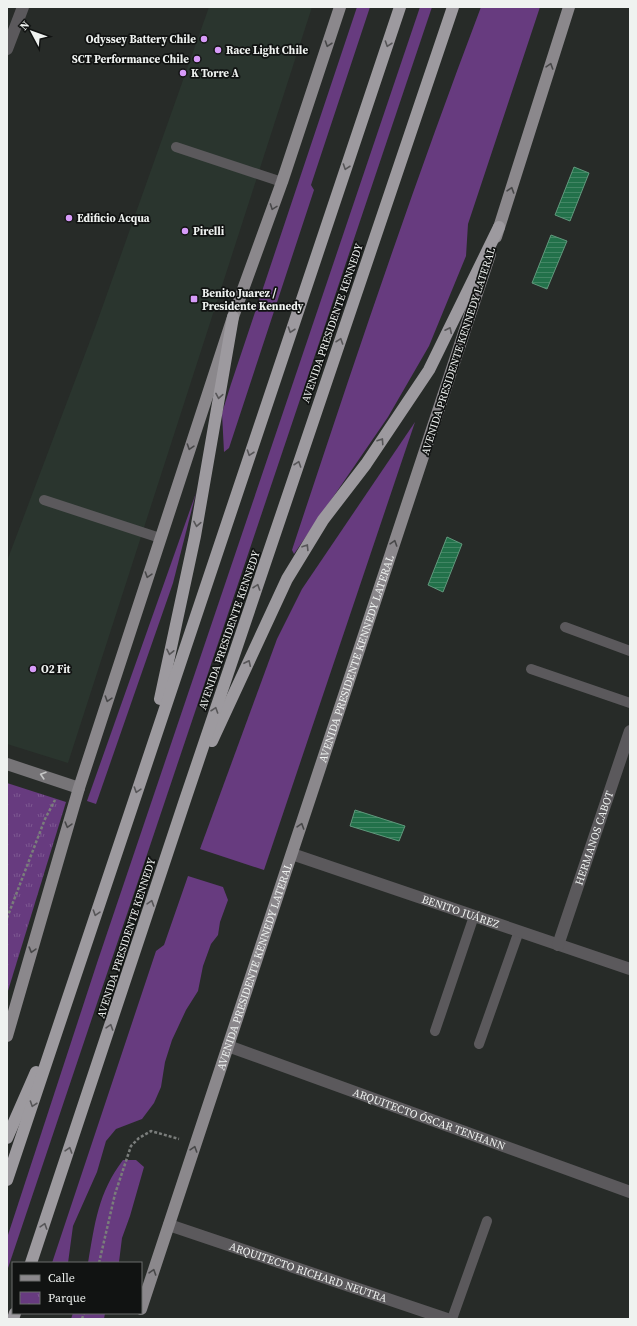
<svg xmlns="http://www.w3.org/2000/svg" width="637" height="1326" viewBox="0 0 637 1326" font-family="'Source Serif 4',serif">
  <defs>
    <pattern id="park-tufts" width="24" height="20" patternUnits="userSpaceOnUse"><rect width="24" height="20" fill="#673b7f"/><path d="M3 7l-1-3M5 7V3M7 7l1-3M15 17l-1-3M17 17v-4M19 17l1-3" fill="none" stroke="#7d5891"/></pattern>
    <pattern id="water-rules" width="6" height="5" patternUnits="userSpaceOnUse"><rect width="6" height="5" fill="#22714a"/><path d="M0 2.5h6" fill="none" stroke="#428664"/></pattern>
  </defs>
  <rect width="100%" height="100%" fill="#272b28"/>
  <path fill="#2a352e" d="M209 7H312L68 763 7 744V561L96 325Z"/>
  <g fill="#673b7f">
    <path d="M357 7H370L311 185 314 190 229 448 224 452 222 413 231 384Z"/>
    <path d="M420 7H432L7 1271V1238L97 963Z"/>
    <path d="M481 7H540L468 224 466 256 429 346 388 417 294 554 292 550C352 368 413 186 481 7Z"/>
    <path d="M415 422 264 870 200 849 277 639 302 589Z"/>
    <path d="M196 493 173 583 96 804 87 801Z"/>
    <path d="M188 876 223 887 228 900 220 922 218 935 211 944 203 966 198 991 186 1010 172 1040 165 1062 161 1087 154 1103 142 1119 116 1129 106 1141 97 1172 73 1226 68 1263H52L156 951 164 945Z"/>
    <path d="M123 1160H136L144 1167 130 1216 122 1238 119 1262 88 1263C95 1223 98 1193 123 1160Z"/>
    <path d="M73 1313H105L104 1319H71Z"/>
  </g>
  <path fill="url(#park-tufts)" d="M7 783 66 802 7 994Z"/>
  <g fill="url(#water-rules)" stroke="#60987c">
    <path d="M574 167 589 173 570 221 555 215Z"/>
    <path d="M551 235 567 241 547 289 532 283Z"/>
    <path d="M447 537 462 544 443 592 428 585Z"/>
    <path d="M355 810 405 826 399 841 350 826Z"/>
  </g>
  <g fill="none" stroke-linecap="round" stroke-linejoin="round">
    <g stroke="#7a7d7b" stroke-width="2.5" stroke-dasharray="3 2" stroke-linecap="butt">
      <path d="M7 918 45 819 55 800"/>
      <path d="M99 1263 115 1194 131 1146 139 1138 151 1131 179 1139"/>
      <path d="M82 1319 84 1313"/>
    </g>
    <g stroke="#5b595c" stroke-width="10">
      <path d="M176 147 282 182"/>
      <path d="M44 500 160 538"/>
      <path d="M565 627 630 651"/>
      <path d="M531 669 630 703"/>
      <path d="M435 1031 474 916"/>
      <path d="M479 1044 519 931"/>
      <path d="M452 1319 487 1221"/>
    </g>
    <g stroke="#5b595c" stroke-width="12">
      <path d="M7 49 23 7"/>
      <path id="s1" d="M292 854 630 969"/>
      <path id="s2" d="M558 945 630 731"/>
      <path id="s3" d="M228 1046 630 1192"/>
      <path id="s4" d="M169 1225 447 1319"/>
    </g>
    <path stroke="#767477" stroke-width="12" d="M7 764 79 788"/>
    <g stroke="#8b888c" stroke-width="12">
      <path d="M496 237 569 7"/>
      <path d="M7 1036 79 788 233 317 282 182 340 7"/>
      <path id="s5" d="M141 1309 490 254"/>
    </g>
    <g stroke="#9d9a9f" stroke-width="12">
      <path d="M160 699 195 536 233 317"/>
      <path d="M212 741 287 579 323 520 366 464 429 370 499 227"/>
      <path d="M7 1138 36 1072"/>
      <path d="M7 1180 400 7"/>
      <path d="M31 1263 185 800 453 7"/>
      <path d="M13 1319 15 1313"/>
    </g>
  </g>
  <defs><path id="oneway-chevron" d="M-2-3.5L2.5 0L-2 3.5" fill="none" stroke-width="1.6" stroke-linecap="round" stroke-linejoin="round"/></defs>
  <g stroke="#484849">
    <use href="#oneway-chevron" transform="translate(328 44) rotate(109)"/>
    <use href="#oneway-chevron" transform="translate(550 66) rotate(-72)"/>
    <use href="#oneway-chevron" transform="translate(511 190) rotate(-72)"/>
    <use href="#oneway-chevron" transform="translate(273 207) rotate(110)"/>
    <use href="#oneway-chevron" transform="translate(190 447) rotate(108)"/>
    <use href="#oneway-chevron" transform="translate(394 543) rotate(-72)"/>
    <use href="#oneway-chevron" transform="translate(148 575) rotate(108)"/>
    <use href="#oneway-chevron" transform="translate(108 699) rotate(108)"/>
    <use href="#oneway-chevron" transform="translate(68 825) rotate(106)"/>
    <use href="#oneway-chevron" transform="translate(301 826) rotate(-72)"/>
    <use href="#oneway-chevron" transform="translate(32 950) rotate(106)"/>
    <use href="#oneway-chevron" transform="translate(194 1149) rotate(-72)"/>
    <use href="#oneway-chevron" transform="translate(153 1272) rotate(-72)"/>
  </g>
  <g stroke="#575658">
    <use href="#oneway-chevron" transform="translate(388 44) rotate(109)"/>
    <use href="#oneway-chevron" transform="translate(346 167) rotate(109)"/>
    <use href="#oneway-chevron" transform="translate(291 330) rotate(109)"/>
    <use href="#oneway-chevron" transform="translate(449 330) rotate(-64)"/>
    <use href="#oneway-chevron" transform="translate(340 341) rotate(-71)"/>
    <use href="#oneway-chevron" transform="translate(219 396) rotate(100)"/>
    <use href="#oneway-chevron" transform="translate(381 441) rotate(-56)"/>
    <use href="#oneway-chevron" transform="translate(250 453) rotate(109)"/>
    <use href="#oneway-chevron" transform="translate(298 464) rotate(-71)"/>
    <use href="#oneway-chevron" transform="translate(197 524) rotate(100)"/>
    <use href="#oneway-chevron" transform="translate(306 547) rotate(-58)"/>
    <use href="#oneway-chevron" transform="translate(257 587) rotate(-71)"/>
    <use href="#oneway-chevron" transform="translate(170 652) rotate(102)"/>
    <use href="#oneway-chevron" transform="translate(248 663) rotate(-65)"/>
    <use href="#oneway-chevron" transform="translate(215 710) rotate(-71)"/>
    <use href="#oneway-chevron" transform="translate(137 790) rotate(108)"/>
    <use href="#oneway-chevron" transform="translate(151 903) rotate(-72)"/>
    <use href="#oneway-chevron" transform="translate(96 913) rotate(108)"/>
    <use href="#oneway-chevron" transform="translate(110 1027) rotate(-72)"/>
    <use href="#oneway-chevron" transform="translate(33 1104) rotate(109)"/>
    <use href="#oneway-chevron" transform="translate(69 1150) rotate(-72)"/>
    <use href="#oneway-chevron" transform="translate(44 1226) rotate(-72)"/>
  </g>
  <use stroke="#c5c6c6" href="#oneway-chevron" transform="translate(43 775) rotate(-163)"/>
  <g fill="#d79bf9" stroke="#111312" stroke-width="1.5">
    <circle cx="204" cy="39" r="4"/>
    <circle cx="218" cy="50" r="4"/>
    <circle cx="197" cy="59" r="4"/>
    <circle cx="183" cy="73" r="4"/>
    <circle cx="69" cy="218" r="4"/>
    <circle cx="185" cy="231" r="4"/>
    <rect x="190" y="295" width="8" height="8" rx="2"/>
    <circle cx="33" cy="669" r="4"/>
  </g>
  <g text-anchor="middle" stroke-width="3.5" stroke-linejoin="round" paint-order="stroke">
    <g font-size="11" font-weight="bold" fill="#eff2f0" stroke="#111312" text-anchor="start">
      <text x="196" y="43" text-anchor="end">Odyssey Battery Chile</text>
      <text x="226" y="54">Race Light Chile</text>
      <text x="189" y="63" text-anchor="end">SCT Performance Chile</text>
      <text x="191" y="77">K Torre A</text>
      <text x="77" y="222">Edificio Acqua</text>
      <text x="193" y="235">Pirelli</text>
      <text x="202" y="297">Benito Juarez /<tspan x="202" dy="13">Presidente Kennedy</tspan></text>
      <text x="41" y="673">O2 Fit</text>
    </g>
    <g font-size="11" fill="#eff2f0" stroke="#111312">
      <text transform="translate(332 323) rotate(-71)" y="4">AVENIDA PRESIDENTE KENNEDY</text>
      <text transform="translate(458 351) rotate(-72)" y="4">AVENIDA PRESIDENTE KENNEDY LATERAL</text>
      <text transform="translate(229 630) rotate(-71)" y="4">AVENIDA PRESIDENTE KENNEDY</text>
      <text dy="4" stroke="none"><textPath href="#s5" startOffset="685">AVENIDA PRESIDENTE KENNEDY LATERAL</textPath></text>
      <text dy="4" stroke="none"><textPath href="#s2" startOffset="113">HERMANOS CABOT</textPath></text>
      <text dy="4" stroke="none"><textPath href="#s1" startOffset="178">BENITO JUÁREZ</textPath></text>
      <text transform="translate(126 938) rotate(-72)" y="4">AVENIDA PRESIDENTE KENNEDY</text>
      <text dy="4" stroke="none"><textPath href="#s5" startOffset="361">AVENIDA PRESIDENTE KENNEDY LATERAL</textPath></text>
      <text dy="4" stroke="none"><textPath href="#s3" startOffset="214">ARQUITECTO ÓSCAR TENHANN</textPath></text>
      <text dy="4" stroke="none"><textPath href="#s4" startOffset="147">ARQUITECTO RICHARD NEUTRA</textPath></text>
    </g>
  </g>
  <rect width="637" height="1326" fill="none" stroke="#eff2f0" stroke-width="16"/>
  <rect x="12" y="1262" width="130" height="52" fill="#111312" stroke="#6a6c6b"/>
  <rect x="20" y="1275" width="20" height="6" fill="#8b888c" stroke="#6a6c6b"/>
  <text x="48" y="1282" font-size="12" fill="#eff2f0">Calle</text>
  <rect x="20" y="1292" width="20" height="12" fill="url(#park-tufts)" stroke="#6a6c6b"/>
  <text x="48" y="1302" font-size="12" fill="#eff2f0">Parque</text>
  <g transform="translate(32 32) rotate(311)" stroke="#111312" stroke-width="3" paint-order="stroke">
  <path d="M0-3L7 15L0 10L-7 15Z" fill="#eff2f0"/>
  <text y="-6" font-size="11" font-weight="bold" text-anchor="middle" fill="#eff2f0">N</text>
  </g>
</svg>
